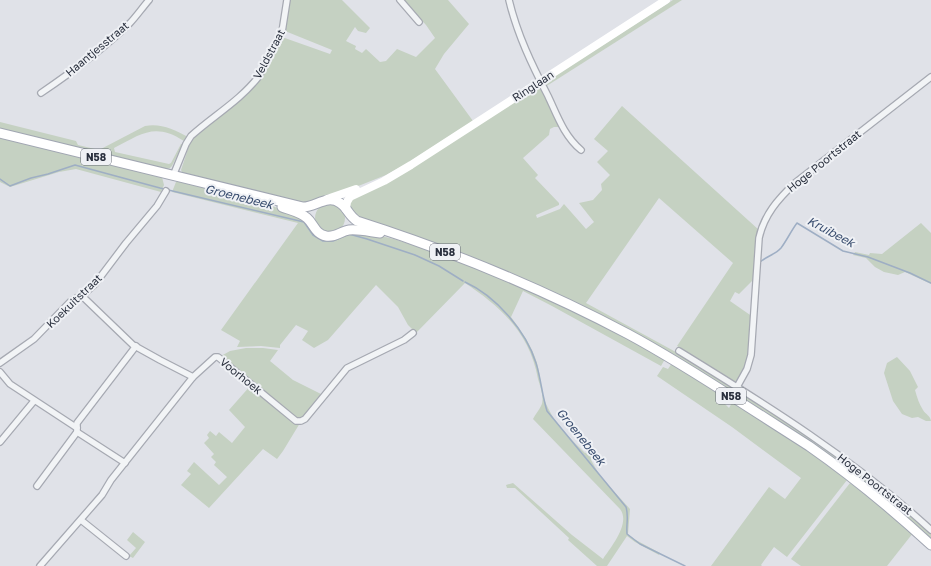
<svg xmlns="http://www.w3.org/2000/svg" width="931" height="566" viewBox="0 0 931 566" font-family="'Golos Text',sans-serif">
  <rect width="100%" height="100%" fill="#e0e2e8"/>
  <g fill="#c5d1c2">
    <path d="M290 0H342L370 28 366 33 358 31 355 27 346 41 356 46 355 49 362 53 366 49 380 62 386 61 397 49 416 57 435 38 426 25 403 0H448L469 24 444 54 435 69 473 121 406 164 386 175 333 196 310 204 183 174 181 170 192 137 261 77 282 37 330 54 332 50 285 31Z"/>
    <path d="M673 0H682L545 87V82Z"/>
    <path d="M537 87 543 91 561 127H554L550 129 549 135 523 158 538 175 535 178 559 203V205L536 215 537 218 560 209 564 204 586 229 594 222 579 203 593 200 602 190 601 184 610 175 597 162 608 151 594 139 622 106 759 230 756 246 754 279 739 294 735 292 730 301 753 317 749 360 743 373 735 383 677 346 733 263 659 198 586 303 674 351 765 407 858 471 931 532V540L875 491 631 331 353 216 350 211V201Z"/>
    <path d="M0 122 76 141 78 145 99 150 145 126C160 123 174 129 188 137L184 141C155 122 141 134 114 148L115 152 169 164 171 163 181 144H183L172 166 170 168 163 170 0 130Z"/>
    <path d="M0 137 158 176 162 177 164 185 161 192 76 169 59 172 10 187 0 182Z"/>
    <path d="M176 182H180L267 204 301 217 313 232 348 233 381 236 394 239 461 261 527 289 609 327 665 359 661 366 552 306 523 291 511 317C522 332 532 346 537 363 541 377 541 395 548 408 556 425 572 440 585 453L591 451 594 452 593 458 591 460 600 476 630 509 628 534 634 539 660 553 659 555 635 542 627 536 607 566H597L568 540 569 538 515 488H507L506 485 513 483 572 535 603 559C611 547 631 523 620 509L533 419C535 415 539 410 541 406 545 399 540 386 538 379 530 333 501 307 465 283L416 333 408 325 398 307 376 285 328 340 314 348 302 340 308 331 296 325 280 345V348L261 346 237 347 240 341 221 330 298 223 172 192Z"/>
    <circle cx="330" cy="218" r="15"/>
    <path d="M921 223 931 233V284L905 272 898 275 884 272 875 267 866 258 853 255 855 252 869 255 870 253 882 254Z"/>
    <path d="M246 348H263L278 350 270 361 293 380 323 395 302 419H297L221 356 230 351Z"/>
    <path d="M897 357 910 371 918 387 915 390C917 397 919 404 923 410 926 415 930 415 931 421H926L918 417 912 418 902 414 893 401 884 373 887 363Z"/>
    <path d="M672 363 729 398 725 404 729 408 733 401 793 440 847 480 787 557 774 547 761 565 762 566H711L769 487 785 499 801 478 732 427 657 376 663 367 668 369Z"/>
    <path d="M251 385 300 423 283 451 277 459 263 449 209 508 181 485 191 474 187 471 194 462 219 485 227 477 214 465 216 462 211 457 214 454 204 443 209 438 207 435 210 431 216 436 219 432 232 443 245 427 229 410Z"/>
    <path d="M850 483 871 498 913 533 887 566H801L791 559Z"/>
    <path d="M133 532 145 542 133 558 129 556 136 548 127 540Z"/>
  </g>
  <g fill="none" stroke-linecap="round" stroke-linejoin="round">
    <g stroke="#9eaec4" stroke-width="1.5">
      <path d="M0 179 10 186 31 178 48 174 75 165 160 188 304 222 313 235 323 241H333L349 234 367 239 415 255 439 266 463 281"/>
      <path d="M759 263C766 256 775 255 781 248 787 240 791 231 797 223L843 251 868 257 910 273 931 283"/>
      <path d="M465 282C496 296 526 331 536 363 541 379 542 395 547 411L626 507C629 517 626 524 627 534L640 544 685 566"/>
    </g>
    <defs>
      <g id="minor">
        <path d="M400 0 419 22"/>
        <path d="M509 0C517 34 532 65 548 96 557 115 564 136 581 150"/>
        <path d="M41 93C72 72 102 50 129 24 136 17 142 8 149 0"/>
        <path d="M173 176 186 144 191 136C213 116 241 100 259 76L282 32 287 0"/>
        <path d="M81 295 133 345 160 360 193 377"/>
        <path d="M679 351C767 405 855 460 931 530"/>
        <path d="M0 363 34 339 70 302 85 293 95 284 126 243 157 206 166 191"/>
        <path d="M0 372 10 384 77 428"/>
        <path d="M737 387 747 369 751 355 759 238C764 215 778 199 795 183L931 77"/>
        <path d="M77 432V423L136 346"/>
        <path d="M0 442 34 401"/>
        <path d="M37 486 77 432 125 463"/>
        <path d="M81 520 126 556"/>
        <path d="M40 566 102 495 111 480 193 377 215 357H218L296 421H301L305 419 347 368 404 340 413 333"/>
      </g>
      <g id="primary">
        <path d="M0 133 303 207C316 207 327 194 340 203 347 207 348 215 357 221 451 251 541 288 628 334 669 356 708 381 748 407 768 420 789 433 809 446 852 476 893 510 931 545"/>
        <path d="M282 207C290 210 300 212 307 218 314 224 315 234 326 236 335 238 341 231 349 230 359 229 371 232 380 233"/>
      </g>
    </defs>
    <use href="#minor" stroke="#a6a9b2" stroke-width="8"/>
    <use href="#primary" stroke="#a1a6b2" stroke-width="11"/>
    <use href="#minor" stroke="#f2f4f6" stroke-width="5.5"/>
    <g stroke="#fff" stroke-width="8">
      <path d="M327 199 356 189"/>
      <path d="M346 209 347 202 350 197 384 181 411 165 666 0"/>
    </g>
    <use href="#primary" stroke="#fff" stroke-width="9"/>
  </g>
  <g text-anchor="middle" stroke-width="4" stroke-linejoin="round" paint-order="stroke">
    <g fill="#eff1f5" stroke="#656a75" stroke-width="1">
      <rect x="81" y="149" width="30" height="16" rx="3"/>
      <rect x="430" y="244" width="30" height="16" rx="3"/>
      <rect x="716" y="388" width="30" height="16" rx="3"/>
    </g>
    <g font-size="10" font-weight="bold" fill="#2a303e">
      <text x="96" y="161">N58</text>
      <text x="445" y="256">N58</text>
      <text x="731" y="400">N58</text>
    </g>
    <g font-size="11" fill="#2a303e" stroke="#eff1f5">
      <text transform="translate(97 49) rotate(-40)" y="4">Haantjesstraat</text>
      <text transform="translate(269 54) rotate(-62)" y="4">Veldstraat</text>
      <text transform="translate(533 86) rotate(-33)" y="4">Ringlaan</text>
      <text transform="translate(824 161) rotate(-39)" y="4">Hoge Poortstraat</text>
      <text transform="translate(74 301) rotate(-44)" y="4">Koekuitstraat</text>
      <text transform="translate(241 376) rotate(39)" y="4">Voorhoek</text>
      <text transform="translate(875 484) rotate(38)" y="4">Hoge Poortstraat</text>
    </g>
    <g font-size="12" font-style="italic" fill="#384c6e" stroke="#eff1f5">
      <text transform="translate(239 197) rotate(14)" y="4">Groenebeek</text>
      <text transform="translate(831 232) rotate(28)" y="4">Kruibeek</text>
      <text transform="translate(581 437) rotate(51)" y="4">Groenebeek</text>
    </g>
  </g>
</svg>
